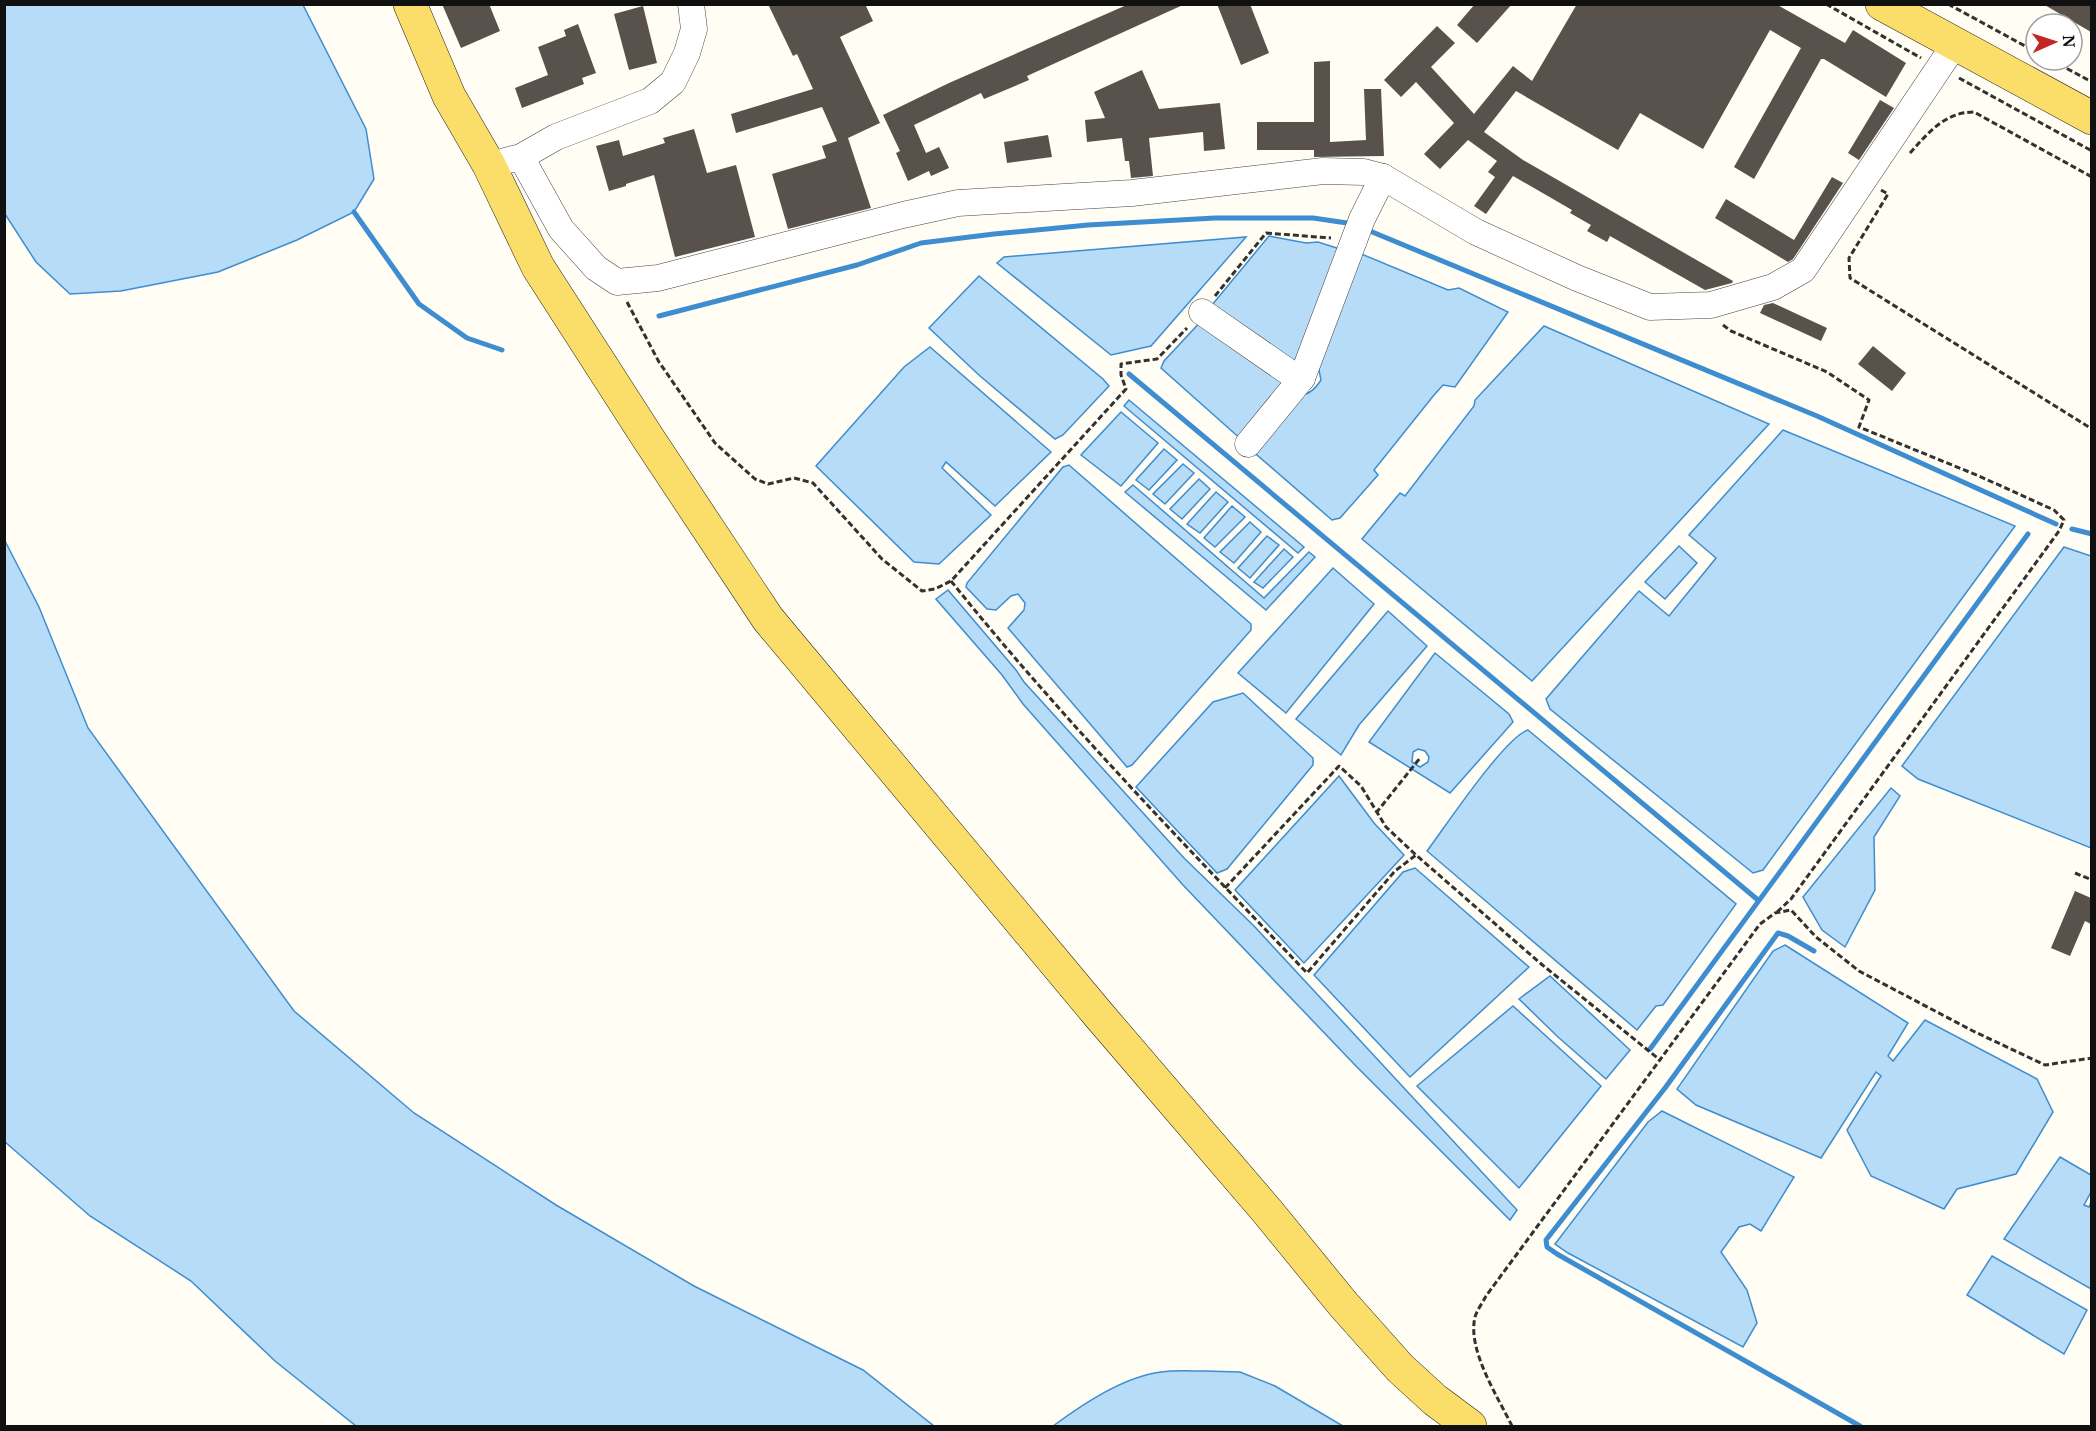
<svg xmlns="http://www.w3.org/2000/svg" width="2096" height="1431" viewBox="0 0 2096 1431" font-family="'Noto Serif',serif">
  <rect width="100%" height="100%" fill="#fffdf4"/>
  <g fill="#b7dcf7" stroke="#3d8dd0" stroke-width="1.5" fill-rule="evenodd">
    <path d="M4 5H303L366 129 374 179 354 212 297 240 218 272 121 291 70 294 36 262 5 214Z"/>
    <path d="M1269 236 1306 243 1318 242 1343 250 1294 363 1207 311Z"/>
    <path d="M1246 237 1151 346 1111 355 997 263 1004 257Z"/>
    <path d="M1359 253 1448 290 1459 288 1508 312 1455 387 1443 385 1434 395 1374 470 1378 475 1340 518 1332 520 1250 449 1295 396C1308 395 1314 391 1321 380L1319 370 1314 362Z"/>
    <path d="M979 276 1103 379 1109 386 1063 435 1055 439 980 376 929 328Z"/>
    <path d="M1204 318 1285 376V389L1243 441 1161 368 1164 361Z"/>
    <path d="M1544 326 1769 424 1532 681 1362 539 1400 493 1405 496 1474 406 1475 400Z"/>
    <path d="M930 347 1051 452 995 506 946 462 942 468 991 515 939 564 914 562 816 466 904 367Z"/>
    <path d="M1129 400 1304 547 1298 553 1124 406Z"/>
    <path d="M1121 412 1158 443 1121 486 1081 455Z"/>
    <path d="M1783 430 2015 526 1763 870 1753 873 1550 709 1546 699 1639 591 1669 616 1716 558 1689 535Z"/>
    <path d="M1164 449 1177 460 1149 490 1136 480Z"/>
    <path d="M1183 464 1194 473 1165 504 1153 494Z"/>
    <path d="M1069 465 1251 624V630L1132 765 1127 767 1008 628 1024 610 1025 603 1018 594 1011 596 996 610 987 609 966 587 967 583 1063 467Z"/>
    <path d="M1199 479 1210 489 1182 519 1170 509Z"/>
    <path d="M1133 485 1264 598 1309 552 1315 557 1266 610 1125 492Z"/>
    <path d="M1216 492 1228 502 1200 533 1187 524Z"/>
    <path d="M1232 506 1245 517 1215 547 1204 538Z"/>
    <path d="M1250 522 1261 532 1234 563 1220 552Z"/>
    <path d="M1267 536 1279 545 1250 578 1238 568Z"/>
    <path d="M5 541 39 607 88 728 294 1011 414 1113 556 1205 694 1286 863 1370 934 1426H356L275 1361 191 1281 90 1216 5 1142Z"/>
    <path d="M1679 546 1697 563 1665 599 1645 582Z"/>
    <path d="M2064 547 2091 556V848L1918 779 1902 766Z"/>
    <path d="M1284 549 1293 557 1263 588 1254 582Z"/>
    <path d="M1333 568 1374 604 1286 713 1238 673Z"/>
    <path d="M948 590 1016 670 1024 682 1184 858 1254 926 1517 1210 1510 1220 1354 1064 1183 885 1023 704 1002 675 936 599Z"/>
    <path d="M1388 611 1427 646 1359 725 1341 755 1296 719Z"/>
    <path d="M1435 653 1509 714 1513 722 1450 793 1369 742ZM1418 749 1425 751 1429 757 1428 762 1420 767 1412 762 1413 752Z"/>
    <path d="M1243 693 1313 758V765L1227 869 1217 873 1136 787 1213 702Z"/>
    <path d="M1528 730 1736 904 1663 1005 1656 1006 1637 1030 1427 851C1445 827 1505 737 1528 730Z"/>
    <path d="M1339 776 1374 823 1404 855 1304 963 1235 890Z"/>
    <path d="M1891 788 1900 796 1874 837 1875 890 1845 947 1822 930 1803 897Z"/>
    <path d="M1415 868 1529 967 1410 1077 1314 975 1403 872Z"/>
    <path d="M1785 945 1908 1023 1888 1056 1893 1061 1925 1020 2037 1079 2053 1112 2016 1174 1957 1189 1944 1209 1871 1176 1847 1130 1881 1076 1876 1072 1821 1158 1696 1105 1677 1089 1773 951Z"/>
    <path d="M1550 976 1630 1050 1606 1079 1558 1037 1519 999Z"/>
    <path d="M1513 1006 1601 1086 1519 1188 1417 1086Z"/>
    <path d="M1662 1111 1794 1177 1761 1231 1750 1224 1739 1227 1721 1252 1747 1290 1757 1323 1743 1347 1568 1253 1555 1244 1648 1122Z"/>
    <path d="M2060 1157 2091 1175V1192L2084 1205 2089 1207 2091 1202V1289L2004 1239Z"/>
    <path d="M1992 1256 2087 1310 2064 1354 1967 1295Z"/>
    <path d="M1204 1371 1240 1372 1275 1386 1343 1426H1053C1083 1404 1123 1377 1161 1372 1175 1370 1190 1371 1204 1371Z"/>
  </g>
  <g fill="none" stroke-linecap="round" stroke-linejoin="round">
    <g stroke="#3d8dd0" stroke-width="5">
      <path d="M354 212 419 304 467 338 502 350"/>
      <path d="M1365 229 1817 416 2056 524"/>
      <path d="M659 316 857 265 921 243 994 234 1088 225 1215 218H1313L1354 224"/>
      <path d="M1129 374 1758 900"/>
      <path d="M2072 529 2092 534"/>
      <path d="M1814 951 1788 936 1778 933 1665 1088 1546 1240 1547 1247 1557 1254 1860 1426"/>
      <path d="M1650 1049 2028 534"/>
    </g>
  </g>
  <g fill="#59524c">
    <path d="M442 4H489L500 31 461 48Z"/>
    <path d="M768 4H865L873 21 840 37 880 123 848 138 871 208 788 229 772 174 826 158 822 146 837 141 822 107 736 133 731 114 813 89 797 54 793 56Z"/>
    <path d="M1129 4H1185L1027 76 1029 80 984 99 981 93 914 125 926 153 939 147 949 168 931 176 929 171 908 181 896 153 900 151 883 115 949 83Z"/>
    <path d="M1217 4H1250L1269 53 1241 65Z"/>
    <path d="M1475 4H1512L1477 43 1457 25Z"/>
    <path d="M1577 4H1776L1845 43 1853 30 1906 63 1886 97 1824 59H1821L1754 179 1734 167 1801 48 1770 30 1703 149 1640 113 1618 150 1516 91 1484 132 1523 160 1733 281 1732 283 1705 290 1610 236 1607 242 1587 231 1591 225 1570 213 1572 210 1513 176 1486 214 1474 206 1495 177 1488 172 1497 161 1468 140 1440 169 1424 154 1454 123 1416 82 1401 97 1384 80 1437 26 1455 43 1431 67 1474 114 1513 66 1532 81Z"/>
    <path d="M2043 4H2091V32Z"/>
    <path d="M643 6 657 63 629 70 614 14Z"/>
    <path d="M578 24 596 73 582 78 584 84 522 108 515 88 548 75 538 47 566 36 564 30Z"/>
    <path d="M1330 61V142L1366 140 1364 89H1381L1384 156 1314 157V150H1257V122H1314V62Z"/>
    <path d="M1142 70 1159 109 1220 103 1225 149 1204 151 1203 132 1149 138 1153 176 1131 178 1129 161H1125L1122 138 1087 142 1085 120 1105 118 1094 92Z"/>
    <path d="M1880 100 1894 108 1859 160 1848 153Z"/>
    <path d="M694 129 707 173 736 165 755 237 675 257 654 175 626 184V186L609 191 596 146 619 140 623 156 665 143 663 138Z"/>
    <path d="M1048 135 1052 157 1007 163 1004 142Z"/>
    <path d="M1832 177 1843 183 1793 259 1788 262 1715 218 1726 199 1794 240Z"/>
    <path d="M1773 303 1827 328 1821 341 1760 313 1764 305Z"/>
    <path d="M1873 346 1906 373 1892 391 1858 364Z"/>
    <path d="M2075 891 2091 898V924L2085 921 2070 956 2051 948Z"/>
  </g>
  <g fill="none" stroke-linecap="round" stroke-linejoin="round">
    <defs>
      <g id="minor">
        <path d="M521 157 561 229 596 268 617 282 658 278 903 215 958 203 1132 193 1323 171 1364 172 1383 177 1476 232 1577 278 1650 307 1711 305 1773 287 1803 270 1955 44"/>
        <path d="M505 161 521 157 556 137 650 101 673 82 687 53 694 29 691 4"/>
        <path d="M1202 312 1290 373 1302 378"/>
        <path d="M1248 444 1302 378 1362 219 1383 177"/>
      </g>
      <g id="major">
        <path d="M410 4 449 96 489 165 538 267 648 438 768 619 1098 1014 1267 1211 1343 1304 1400 1368 1435 1400 1470 1426"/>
        <path d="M1882 4 2092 118"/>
      </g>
    </defs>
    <use href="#minor" stroke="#434343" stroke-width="27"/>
    <use href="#major" stroke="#212121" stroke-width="34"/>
    <g stroke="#323232" stroke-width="3" stroke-dasharray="6 3" stroke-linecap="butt">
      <path d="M1826 4 1921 58"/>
      <path d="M1948 4 2036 52"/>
      <path d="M2051 60 2092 82"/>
      <path d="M1959 78 2092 151"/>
      <path d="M1910 153C1928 133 1945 112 1974 112L2092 177"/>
      <path d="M1881 190 1888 194 1849 258 1850 278 2092 429"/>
      <path d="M1215 296 1266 233 1331 238"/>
      <path d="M627 302 659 362 715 443 755 479 768 484 794 478 813 483 882 559 922 591 935 589 951 581 1126 389 1121 375V364L1157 359 1187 328"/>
      <path d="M1723 325 1731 331 1827 372 1869 400 1859 427 1979 476 2054 510 2064 520 2059 531 1791 899 1777 912"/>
      <path d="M951 581C1062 719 1185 845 1307 973L1395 871 1416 855"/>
      <path d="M1376 813 1420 758"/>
      <path d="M2075 873 2092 880"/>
      <path d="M1225 888 1339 766 1361 786 1386 827 1416 855 1540 963 1660 1060"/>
      <path d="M1512 1426C1498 1397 1467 1350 1475 1317 1477 1310 1483 1302 1486 1296L1760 924 1775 913 1791 910 1816 937 1859 971 1973 1031 2045 1065 2092 1058"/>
    </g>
    <use href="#minor" stroke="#fff" stroke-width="26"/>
    <use href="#major" stroke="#fade69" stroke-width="33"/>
  </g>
  <rect width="2096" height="1431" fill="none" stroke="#101010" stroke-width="12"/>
  <g transform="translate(2054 42) rotate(87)"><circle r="28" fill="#ffffff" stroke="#9f9f9f" stroke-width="1.5"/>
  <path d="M0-4.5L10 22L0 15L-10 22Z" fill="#c42625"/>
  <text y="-9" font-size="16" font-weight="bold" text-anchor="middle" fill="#101010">N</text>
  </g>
</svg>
